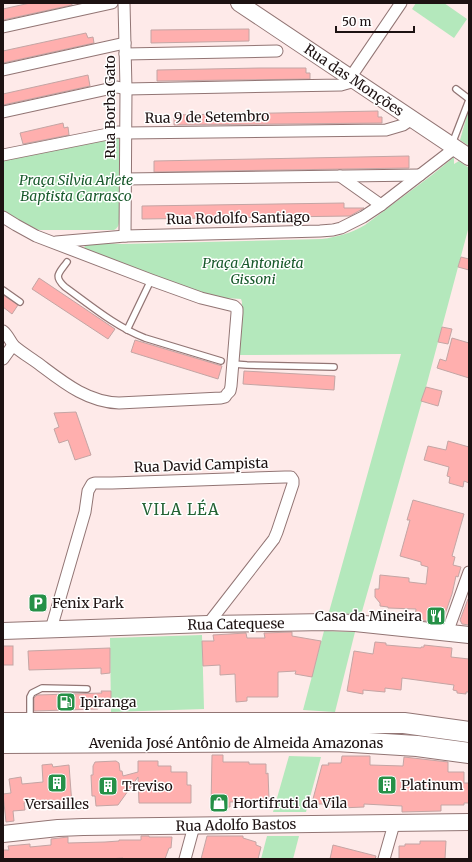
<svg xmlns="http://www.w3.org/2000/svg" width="472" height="862" viewBox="0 0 472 862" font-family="Merriweather,serif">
  <rect width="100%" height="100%" fill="#feeae9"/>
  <g fill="#b4e8bc">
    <path d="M416 3H444L467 19 454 38 412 9Z"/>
    <path d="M469 108V146L460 140Z"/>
    <path d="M118 135 119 136V220C119 225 118 228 114 230H39L26 224 3 210V160Z"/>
    <path d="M454 157V164L459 161 469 168V226L426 387 361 615 329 612 401 354 238 355 242 302 241 299 211 297 84 249 85 245C93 242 114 244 124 244L322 239C337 237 352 233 365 225L432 175Z"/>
    <path d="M324 631 355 632 335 712 303 710Z"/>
    <path d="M202 635 204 709 111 712 110 638Z"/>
    <path d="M289 756 321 757 306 812H273Z"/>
    <path d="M267 836H299L293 859H261Z"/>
  </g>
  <g fill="#ffafae" stroke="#c4a5a4">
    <path d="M30 3H72V5L3 20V9Z"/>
    <path d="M249 29V41L151 43V30Z"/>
    <path d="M86 33 88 38 93 37 94 43 3 63V51Z"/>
    <path d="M260 68H306V73H310V79L157 81V70Z"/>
    <path d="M88 75 90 86 3 105V94Z"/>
    <path d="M378 111V117H382V123L174 125V115Z"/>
    <path d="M63 123 64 128 68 127 69 135 23 144 20 133Z"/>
    <path d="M409 156V168L154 172V161Z"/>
    <path d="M344 203V208H364L350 216 142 219V206Z"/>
    <path d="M461 257 469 259V270L458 267Z"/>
    <path d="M39 278 115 329 108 339 32 289Z"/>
    <path d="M3 295 18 305 12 314 3 307Z"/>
    <path d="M442 327 452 329 448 344 438 342Z"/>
    <path d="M452 338 469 343V378L437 368 440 359 446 361Z"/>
    <path d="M135 340 222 366 218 379 131 352Z"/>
    <path d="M244 371 335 376 334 390 243 384Z"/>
    <path d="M426 387 442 391 438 406 421 401Z"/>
    <path d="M76 412 91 455 75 460 68 440 59 443 54 429 59 427 54 413Z"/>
    <path d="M448 441 469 447V483L464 481 463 487 449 483 450 477 447 476 449 467 424 460 428 446 446 450Z"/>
    <path d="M413 500 464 514 452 556 455 557 453 565 461 567 458 577 456 576 452 594 443 620 440 622 415 620 416 609 388 608V607L380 606V603L375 597V589H379L380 575 409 578V582L426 584 428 567 421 565V562L400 556 410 520H407Z"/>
    <path d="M468 599H469V625L462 624 460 620Z"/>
    <path d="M292 632V636L321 641 312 677 295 674 296 671 278 672V697H247V701L236 702 235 674 220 675V665L203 666 202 641H214L213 635 246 633 247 638H265L264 633Z"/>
    <path d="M375 642 386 643V645L421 648V647H424V645L452 648 451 657 469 659V692H466V694L457 693V691L453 690 454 685 402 678 401 690 385 688V692L363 690V694L347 691 354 651 373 654Z"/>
    <rect x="3" y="646" width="10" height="19"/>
    <path d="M110 648V673L101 674V668L29 670 28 651Z"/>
    <path d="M101 691H111V703L97 704 98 709 34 711V698L37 695 102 693Z"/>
    <path d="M212 755H223V762H249V764H266V774L268 773 269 799H260V801L230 802V807H211Z"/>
    <path d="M342 756H370V765L403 766 404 757 448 762V772H464V783H469V803H464V805H441V811L402 812V806L364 804V807L340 808V804H313V799L322 765H329L328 763H341Z"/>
    <path d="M116 761 119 763 120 771H122L123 776 138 772V761H158V766H171V772H187V785H191V803H139L138 777 118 805 96 806 95 796H92L91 775H93V766L95 762Z"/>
    <path d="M52 764 53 767 69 765 72 805 61 806V807L50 808V800L45 801V800L24 803 25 810 13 811 14 821 6 822 3 794 11 793 9 779 21 777 22 784 43 782 42 765Z"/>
    <path d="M141 836H149V837H172L171 848H169L165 859H123V858L108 859H3V850H9L8 846 30 844V847L51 845V839L68 837V843L105 842 119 841V840H141Z"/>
    <path d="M207 836H243V838L256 842V845L261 847 258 859H201Z"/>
    <path d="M420 841H446L445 859H399V846H405V844H420Z"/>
    <path d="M333 845 376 856 375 859H330Z"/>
  </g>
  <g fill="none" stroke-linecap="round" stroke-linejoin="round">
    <defs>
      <g id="lane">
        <path d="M456 89 469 99"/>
        <path d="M452 144 469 100"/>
        <path d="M67 262C59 273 53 276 65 287 90 305 116 327 145 338L221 361"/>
        <path d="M3 290 20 302"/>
        <path d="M127 330 151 280"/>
        <path d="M233 364 247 365 334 367"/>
        <path d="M30 721V697L32 693 42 688 87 689"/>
      </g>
      <g id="street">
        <path d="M124 3 126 89 125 236"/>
        <path d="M3 27 112 3"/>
        <path d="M125 54 277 51"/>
        <path d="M3 70 125 43"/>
        <path d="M350 78 401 3"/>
        <path d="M3 112 117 87 126 89 341 85 355 81"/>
        <path d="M3 155 118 132 126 133 386 130 403 125 412 119"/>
        <path d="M340 176 381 205"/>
        <path d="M125 179 420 175"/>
        <path d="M3 217 16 225 36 236 151 280 201 298 234 306 237 309V313L231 386 230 391 227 394 225 397 221 398 119 403C87 402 63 382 39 364 31 358 22 353 14 346 10 341 8 335 3 331"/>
        <path d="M56 242 125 236 320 231 333 230 341 228 363 217 381 205 455 148"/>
        <path d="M3 359 13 345"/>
        <path d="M51 629 85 512 88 491 92 484 95 483H112L285 477H291L293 480V484L277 532 274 539 208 624"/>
        <path d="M447 633 469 572"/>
        <path d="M185 859 194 826"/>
        <path d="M384 859 394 824"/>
      </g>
      <g id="secondary">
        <path d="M239 3 469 157"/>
        <path d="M3 631 208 624 326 622 355 623 469 635"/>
        <path d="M3 834 58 828 83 827 469 822"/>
      </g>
      <g id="highway">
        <path d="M3 723H404L469 732"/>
        <path d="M3 743 336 741 417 746 469 753"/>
      </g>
    </defs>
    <use href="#lane" stroke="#927574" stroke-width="8"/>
    <use href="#street" stroke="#927574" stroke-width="13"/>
    <use href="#secondary" stroke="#927574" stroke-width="18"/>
    <use href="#highway" stroke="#927574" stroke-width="22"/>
    <use href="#lane" stroke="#fff" stroke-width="5.5"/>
    <use href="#street" stroke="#fff" stroke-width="11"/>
    <use href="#secondary" stroke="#fff" stroke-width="16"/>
    <use href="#highway" stroke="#fff" stroke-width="20"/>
  </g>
  <defs>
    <symbol id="parking-square" viewBox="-11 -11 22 22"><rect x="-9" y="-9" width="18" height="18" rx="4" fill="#269047" stroke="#fff"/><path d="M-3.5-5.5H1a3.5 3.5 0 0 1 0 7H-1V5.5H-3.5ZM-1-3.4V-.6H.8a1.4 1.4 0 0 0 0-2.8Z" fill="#fff"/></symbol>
    <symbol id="restaurant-square" viewBox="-11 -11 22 22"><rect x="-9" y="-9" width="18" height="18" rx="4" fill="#269047" stroke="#fff"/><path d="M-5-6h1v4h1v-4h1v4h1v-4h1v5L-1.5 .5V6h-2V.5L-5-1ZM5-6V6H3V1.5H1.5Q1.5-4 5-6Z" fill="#fff"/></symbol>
    <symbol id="fuel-square" viewBox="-11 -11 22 22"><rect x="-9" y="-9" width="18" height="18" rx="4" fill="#269047" stroke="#fff"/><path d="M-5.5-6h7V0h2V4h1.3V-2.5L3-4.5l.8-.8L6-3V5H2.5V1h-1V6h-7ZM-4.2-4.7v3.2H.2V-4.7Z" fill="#fff"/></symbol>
    <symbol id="building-square" viewBox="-11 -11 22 22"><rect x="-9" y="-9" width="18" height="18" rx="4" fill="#269047" stroke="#fff"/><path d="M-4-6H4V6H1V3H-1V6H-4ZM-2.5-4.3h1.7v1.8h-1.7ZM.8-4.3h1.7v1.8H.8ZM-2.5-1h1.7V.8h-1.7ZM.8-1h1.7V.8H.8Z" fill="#fff"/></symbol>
    <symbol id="shop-square" viewBox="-11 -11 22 22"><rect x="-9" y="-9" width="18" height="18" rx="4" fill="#269047" stroke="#fff"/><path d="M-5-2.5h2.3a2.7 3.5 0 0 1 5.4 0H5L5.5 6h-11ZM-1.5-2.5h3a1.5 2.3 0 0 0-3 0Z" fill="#fff"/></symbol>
  </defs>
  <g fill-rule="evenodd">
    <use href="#parking-square" x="27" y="592" width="22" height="22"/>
    <use href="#restaurant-square" x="425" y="605" width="22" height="22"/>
    <use href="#fuel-square" x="55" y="691" width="22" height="22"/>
    <use href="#building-square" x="46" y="772" width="22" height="22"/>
    <use href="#building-square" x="376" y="774" width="22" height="22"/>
    <use href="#building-square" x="97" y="775" width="22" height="22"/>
    <use href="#shop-square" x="208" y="792" width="22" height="22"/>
  </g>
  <g text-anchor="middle" stroke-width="3" stroke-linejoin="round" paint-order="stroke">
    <g font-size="14" fill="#1d1212" stroke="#fff">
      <text transform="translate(354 80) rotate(34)" y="5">Rua das Monções</text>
      <text transform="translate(110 107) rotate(-90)" y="5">Rua Borba Gato</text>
      <text transform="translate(207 117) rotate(-1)" y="5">Rua 9 de Setembro</text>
      <text transform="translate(238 218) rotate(-1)" y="5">Rua Rodolfo Santiago</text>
      <text transform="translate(201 465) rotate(-2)" y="5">Rua David Campista</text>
      <text transform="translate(236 624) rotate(-1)" y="5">Rua Catequese</text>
      <text x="236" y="748">Avenida José Antônio de Almeida Amazonas</text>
      <text transform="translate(236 825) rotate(-1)" y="5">Rua Adolfo Bastos</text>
    </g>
    <g font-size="14" font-style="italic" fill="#195a2c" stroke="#fff">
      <text x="76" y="185">Praça Silvia Arlete<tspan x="76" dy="16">Baptista Carrasco</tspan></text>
      <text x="253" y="268">Praça Antonieta<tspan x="253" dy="16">Gissoni</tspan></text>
    </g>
    <g font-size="14" fill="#1d1212" stroke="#fff" text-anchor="start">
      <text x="52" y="608">Fenix Park</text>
      <text x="422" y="621" text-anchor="end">Casa da Mineira</text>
      <text x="80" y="707">Ipiranga</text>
      <text x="401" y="790">Platinum</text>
      <text x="122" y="791">Treviso</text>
      <text x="233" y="808">Hortifruti da Vila</text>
      <text x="57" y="809" text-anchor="middle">Versailles</text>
    </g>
    <g font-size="15" letter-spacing="1" fill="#226233" stroke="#fff">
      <text x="181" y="515">VILA LÉA</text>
    </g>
  </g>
  <rect width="472" height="862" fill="none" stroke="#1d1212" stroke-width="8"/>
  <path d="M336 26v6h78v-6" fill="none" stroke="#1d1212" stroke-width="2"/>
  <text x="342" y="26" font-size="12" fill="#1d1212" stroke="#ffffff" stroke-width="3" paint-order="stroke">50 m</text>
</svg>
